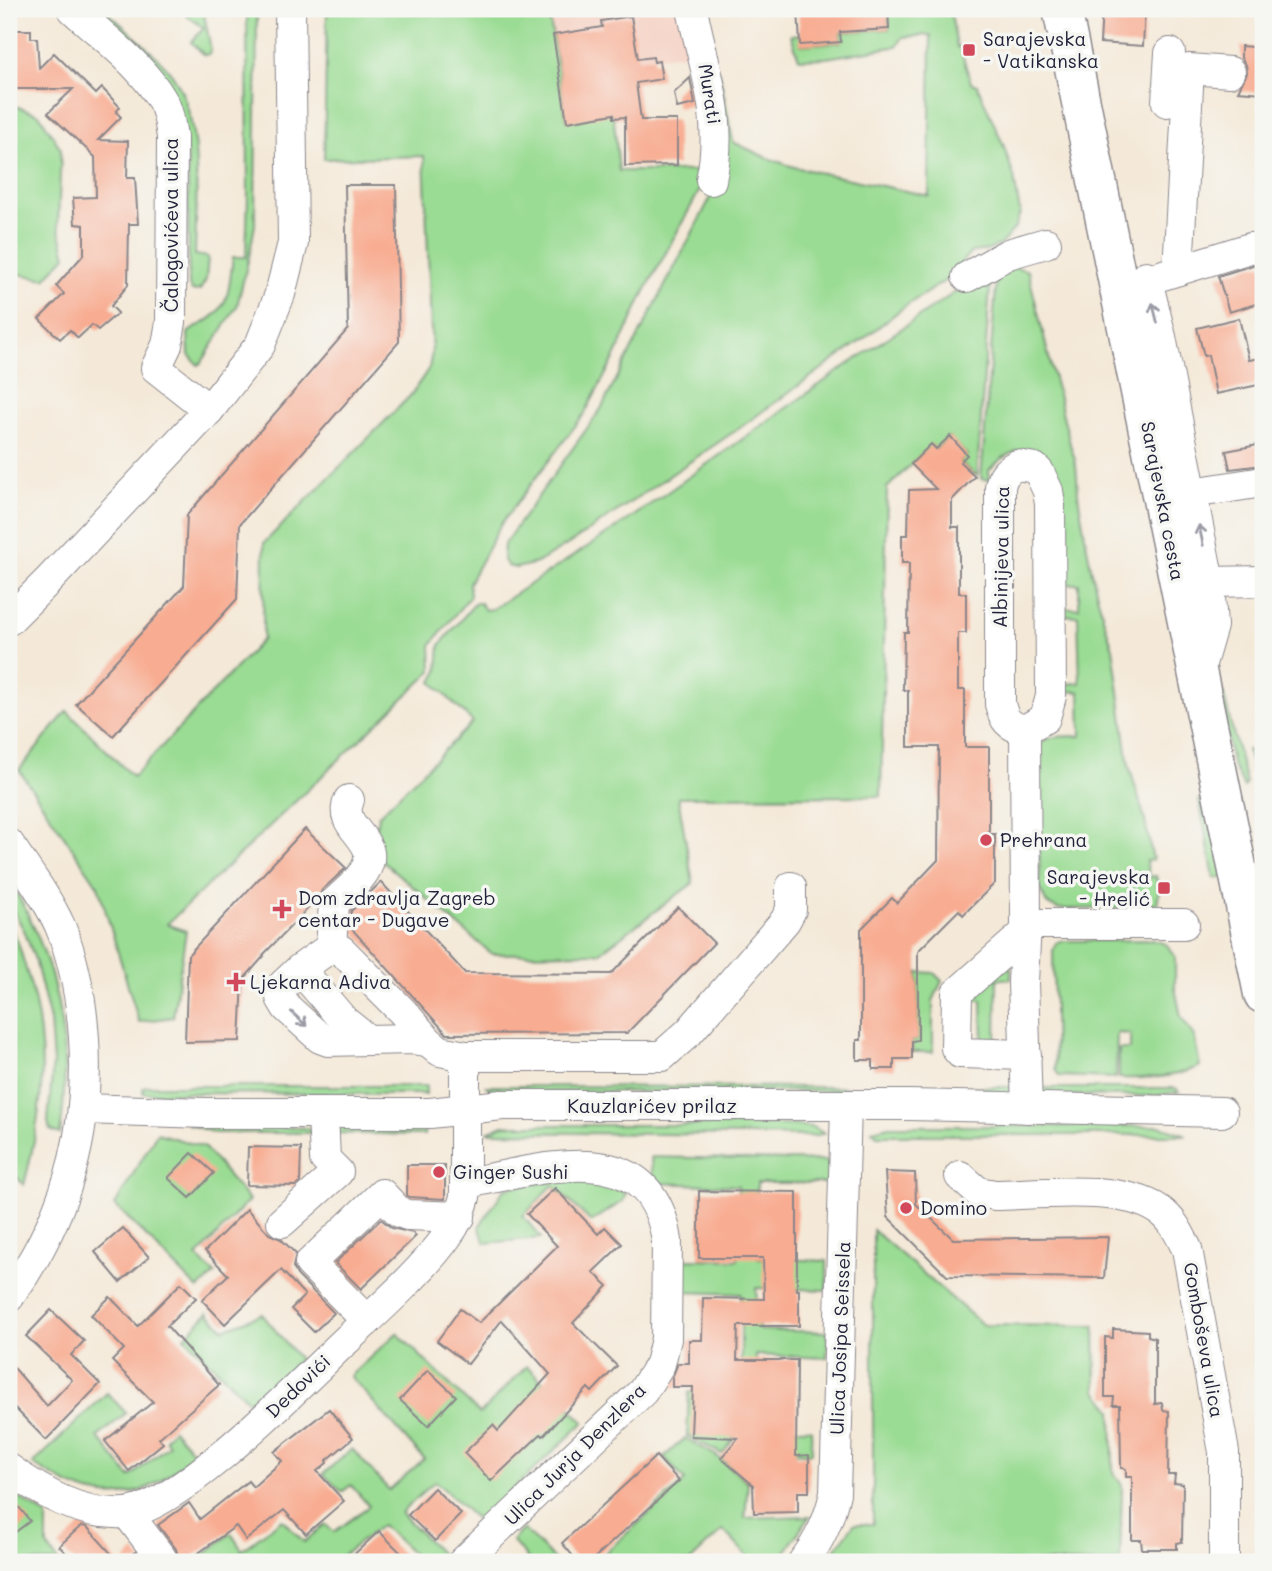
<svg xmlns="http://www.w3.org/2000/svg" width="1272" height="1571" viewBox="0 0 1272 1571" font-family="Mali,sans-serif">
  <rect width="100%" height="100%" fill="#f6f6f2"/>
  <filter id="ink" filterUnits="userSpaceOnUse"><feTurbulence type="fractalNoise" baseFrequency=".0143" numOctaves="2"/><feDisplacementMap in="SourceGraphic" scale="14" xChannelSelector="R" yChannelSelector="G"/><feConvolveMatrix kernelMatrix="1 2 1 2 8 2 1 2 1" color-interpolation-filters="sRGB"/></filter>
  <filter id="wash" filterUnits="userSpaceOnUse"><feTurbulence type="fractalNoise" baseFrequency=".00686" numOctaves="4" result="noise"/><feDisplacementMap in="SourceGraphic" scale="28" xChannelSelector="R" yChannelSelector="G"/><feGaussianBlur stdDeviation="1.57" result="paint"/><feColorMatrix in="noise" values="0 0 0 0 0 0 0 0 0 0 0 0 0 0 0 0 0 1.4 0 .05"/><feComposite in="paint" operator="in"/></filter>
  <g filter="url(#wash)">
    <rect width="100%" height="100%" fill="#f4e9d8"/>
    <path fill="#f6d2c5" d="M548 9H680L692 53 607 63 567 122Z"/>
    <g fill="#9adc93" stroke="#5e7f67" stroke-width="2">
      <path d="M97 9H104C125 28 148 47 167 68 205 111 196 201 195 255L208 257 206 280 200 290 192 291 189 285 188 163 183 127 159 72Z"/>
      <path d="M189 9H203L211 50 209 54 204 55 191 42 204 28 186 15Z"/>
      <path d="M247 9H257L255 225 249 257 237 306 202 362 198 365 189 355 188 333C196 326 208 322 216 314 231 299 230 277 233 257H246L248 195Z"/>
      <path d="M327 9H548L567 121 613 111 619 171H701L702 186 643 295 616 355 585 413 501 524 469 583 470 596 431 645 432 671 167 924 186 931 173 1017 139 1022 98 886 19 770 67 711 133 777 263 639 264 543 411 395 429 368 432 353 424 156 324 159Z"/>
      <path d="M888 9H950L957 47H960L971 83 977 85 1003 144 1014 177 1020 213 1015 228 1001 244 989 250 972 252 964 259 954 275 904 307 862 340 741 427 575 540 537 563 516 568 508 566 503 559 504 544 601 409 714 191 719 71 733 142 767 158 794 167 929 196 931 35 903 37 898 45 893 47 826 58 799 59 791 35 800 34 801 45 841 42 840 32 889 29Z"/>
      <path d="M9 104 39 114 61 149 58 226 66 256 45 279 9 272Z"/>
      <path d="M1015 267 1028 271 1071 448C1079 466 1076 483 1079 501 1087 550 1096 601 1113 648L1129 766 1144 816 1153 860 1146 861 1149 877 1156 876 1159 893 1157 904 1151 908 1058 909 1047 904 1040 889 1038 745C1050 734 1066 737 1081 736L1080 692 1064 691V684L1080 683 1078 616 1064 615 1065 608H1079V584H1062L1041 456C1021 442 1003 456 989 470V480L981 479 997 274Z"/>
      <path d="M991 272 977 476 960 462 967 455 949 437 936 449 931 445 887 488 881 796 678 797 693 883 599 953 492 954 372 852 378 816 473 722 432 682 438 671 440 645 475 603H480L485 610 492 609 621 525 843 368 966 285Z"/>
      <path d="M1218 684 1222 689 1246 783 1244 787 1232 764Z"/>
      <path d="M1247 750H1263V800Z"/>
      <path d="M1199 800H1208L1228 877 1214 878Z"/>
      <path d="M9 880C58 960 73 1042 60 1134L50 1130 48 1122 53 1063 50 1021 36 963 24 930 9 903Z"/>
      <path d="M9 927C18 936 21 953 25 966 51 1044 44 1107 24 1185L9 1169Z"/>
      <path d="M1153 940 1166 944 1175 956V988L1181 1017 1194 1036 1200 1066C1177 1078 1145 1079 1119 1078V1049H1130V1034L1117 1033 1116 1078 1059 1076 1055 1069 1053 951 1056 943 1060 941Z"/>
      <path d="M1001 965 1011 968V979H997L996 1044 983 1043 982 1000H968Z"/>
      <path d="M918 972 934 973 942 981 933 1001V1052H912V1041L918 1040Z"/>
      <path d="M146 1086H426V1094L143 1093V1088Z"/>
      <path d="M486 1086 824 1087 852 1088 856 1091 492 1092Z"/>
      <path d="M889 1087H1018L1017 1095H882Z"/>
      <path d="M1040 1088H1176L1179 1092 1152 1096 1040 1095Z"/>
      <path d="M187 1124 307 1128 313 1133H215Z"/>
      <path d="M425 1125 424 1135 335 1133 340 1127Z"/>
      <path d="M503 1125H792L812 1127 824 1133 815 1136 487 1132Z"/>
      <path d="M889 1126H1160L1187 1135H877L872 1130Z"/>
      <path d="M157 1133 204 1147 249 1200 197 1257 215 1274 198 1289 115 1205Z"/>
      <path d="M651 1157 828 1161 829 1183H757L758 1258 827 1261V1290L756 1288 759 1330 828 1332 827 1358 756 1355 757 1428 811 1429 812 1453 763 1451 745 1424 722 1454 687 1436 689 1392H716L741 1380V1294L682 1292 681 1259 738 1260V1186L653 1183Z"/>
      <path d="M576 1178 603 1183 626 1193 623 1201 591 1222 553 1185 523 1216 541 1238 485 1243 479 1227 505 1188Z"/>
      <path d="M873 1230 983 1325 1095 1326 1096 1390 1112 1410 1113 1472 1122 1485 1120 1562H826L854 1524H873Z"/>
      <path d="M208 1313 224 1329 262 1314 299 1359 252 1405 185 1337Z"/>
      <path d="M397 1333 480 1414 527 1366 584 1422 479 1522 435 1481 401 1513 445 1558 441 1562H422L382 1525 334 1562H195L231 1533 242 1550 282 1519 304 1542 325 1524 334 1532 369 1506 351 1485 342 1492 323 1474 352 1449 389 1490 424 1459 350 1376Z"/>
      <path d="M107 1393 126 1413 98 1437 130 1477 169 1445 165 1439 173 1429 195 1454C181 1464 167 1478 151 1486 108 1508 70 1488 33 1464Z"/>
      <path d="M685 1438 715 1455 748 1482 745 1518 810 1516 778 1562H753L723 1530 689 1562H595L685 1481 664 1457Z"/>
      <path d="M9 1491 47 1516V1546L58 1562H9Z"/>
      <path d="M523 1529 557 1562H531L512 1541Z"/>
    </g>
    <g id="blocks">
      <g fill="#f8ac91">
        <path d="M798 9H888L889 29 840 32 841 42 800 45Z"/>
        <path d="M1102 9H1145L1143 46 1100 43Z"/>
        <path d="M631 16 638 59 653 57 654 62 659 61 662 79 636 83 641 120H677V165L625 166V117L614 118V114L567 122 553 35 602 27 601 21Z"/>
        <path d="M9 30H31V38H37L39 68 54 53 96 94 102 88 120 107 116 112 121 117 98 140 128 141 127 178H135L138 224H129L128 285 111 306 118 313 98 330 92 325 78 338 70 330 60 339 39 319 64 294 56 286 84 254V225L75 224 73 198 96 197 95 157 48 113 73 89H9Z"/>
        <path d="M1241 46 1263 48V93L1238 91 1247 73 1246 65 1241 58Z"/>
        <path d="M690 78 695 104 677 108 674 93Z"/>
        <path d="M345 185H396L399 342 240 524 237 599 113 736 76 704 184 586 187 515 348 329Z"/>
        <path d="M1253 265H1263V302L1229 312 1218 276Z"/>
        <path d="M1239 318 1249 360 1260 358 1263 384 1216 394 1208 355 1204 356 1197 328Z"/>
        <path d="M950 436 967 455 960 462 975 476 952 500V527H959V593H966V633H958V690H965V747H989V834H995V883L963 915 959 910 918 951V1040L912 1041V1059H894V1069H873V1060H857V1040H861V929L892 898 897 903 938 860 939 747H908V690H903L904 632H908L909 563H902V535H908L909 490 936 489 911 464 931 444 936 449Z"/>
        <path d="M1263 444V465L1230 469 1226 451Z"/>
        <path d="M305 829 346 868 322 890 319 897 263 955 264 956 243 980 240 1041 185 1042 188 955Z"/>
        <path d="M381 882 465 973 611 974 678 907 714 943 627 1033 447 1034 350 927 351 911Z"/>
        <path d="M248 1147 301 1148 300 1183 296 1186 247 1185Z"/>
        <path d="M192 1153 214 1173 190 1198 168 1178Z"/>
        <path d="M407 1165H445V1199L409 1197 407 1195Z"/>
        <path d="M885 1172 915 1173 916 1204 953 1239 1108 1237 1104 1278 947 1276 888 1217Z"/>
        <path d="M555 1188 598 1234 605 1227 622 1244 593 1272 608 1286 573 1323 617 1366 592 1392 588 1388 543 1436 541 1434 491 1481 464 1453 493 1425 498 1431 550 1374 502 1320 468 1364 437 1341 460 1309 479 1323 557 1246 527 1214Z"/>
        <path d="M699 1191 797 1192V1290H799V1326H738L737 1360H797L796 1456 809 1455V1492H798V1512L754 1513 753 1485 721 1458 738 1438 691 1436 693 1387H672V1378L678 1363H689V1340H702L703 1298 764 1299 763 1258H699Z"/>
        <path d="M247 1209 269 1234 281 1239 296 1254 293 1267 297 1275 334 1313 314 1332 291 1309 305 1295 281 1270 225 1324 202 1300 228 1275 205 1251Z"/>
        <path d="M381 1219 392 1228 413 1233 416 1236 361 1289 335 1263Z"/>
        <path d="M123 1228 149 1257 120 1282 95 1252Z"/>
        <path d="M181 1283 196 1298 167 1326 219 1385 159 1438 163 1443 129 1471 105 1441 153 1402 112 1361 124 1349 91 1315 110 1297 138 1326Z"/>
        <path d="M51 1310 84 1341 71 1355 100 1384 46 1440 9 1402V1362L47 1406 72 1380 26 1336Z"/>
        <path d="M1113 1329 1148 1331V1336L1155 1338V1404L1162 1403 1163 1410 1169 1411 1168 1475H1175L1174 1483 1183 1484 1182 1542 1177 1543V1549H1142L1141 1540H1132V1477H1126V1469L1121 1468 1120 1405H1113L1114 1397H1105V1337L1113 1338Z"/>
        <path d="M428 1370 456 1396 428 1426 400 1400Z"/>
        <path d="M329 1409 353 1438 326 1461 327 1463 317 1471 344 1501 306 1534 284 1510 246 1540 236 1526 186 1562H179L176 1549 158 1525 189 1503 200 1519 248 1481 253 1487 282 1461 274 1452Z"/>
        <path d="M656 1456 679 1481 590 1562H578L562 1543Z"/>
        <path d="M434 1488 461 1514 435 1541 408 1515Z"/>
        <path d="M19 1507 30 1521 9 1537V1514Z"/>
        <path d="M81 1526 87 1527 119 1562H75L59 1546Z"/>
        <path d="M379 1531 410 1562H346Z"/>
        <path d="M135 1552 142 1562H124Z"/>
      </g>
    </g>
  </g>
  <g filter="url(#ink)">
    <use href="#blocks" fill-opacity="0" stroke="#8b868a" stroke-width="2"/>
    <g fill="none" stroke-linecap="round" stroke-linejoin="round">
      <defs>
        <g id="minor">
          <path d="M73 9C103 37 141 64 162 100 169 111 170 125 172 137L171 322 167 345 156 368 209 410"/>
          <path d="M692 9C704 69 725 118 711 180"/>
          <path d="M1167 102 1170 53"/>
          <path d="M1178 270 1189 69 1230 72"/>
          <path d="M1163 275 1250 248 1263 247"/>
          <path d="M1146 276 1161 337 1209 582 1212 626 1198 674"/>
          <path d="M967 277 1008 254 1046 243"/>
          <path d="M1017 465 1035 468 1039 472 1048 491 1050 504 1051 696 1045 718 1025 730C1008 726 1004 720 1000 704V487C1002 476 1006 471 1017 465Z"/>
          <path d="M1192 493 1263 482"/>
          <path d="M1209 582 1263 581"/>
          <path d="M9 620 50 579 209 410 260 345 280 294 293 243 290 9"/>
          <path d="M1025 730 1026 924H1184"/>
          <path d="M9 844C26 870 47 897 60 926 71 952 77 980 81 1008 95 1115 72 1210 9 1297"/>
          <path d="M1026 924 1023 982 1027 1108"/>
          <path d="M1025 933 957 993 956 1048 960 1053 1026 1055"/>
          <path d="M331 947 334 903C343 894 355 885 362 875 388 839 335 831 349 800"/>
          <path d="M300 969 344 1021 368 1040 411 1039 428 1041"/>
          <path d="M465 1056H662L689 1032 785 921 791 910V887"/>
          <path d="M83 1109 205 1113H430L502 1105H909L1222 1112"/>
          <path d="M960 1176 978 1192 995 1195C1039 1194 1122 1184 1159 1210 1173 1219 1180 1235 1187 1249L1224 1452V1562"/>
          <path d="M282 1222 338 1172 325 1159 323 1113"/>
          <path d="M367 1321 310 1263 382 1194 399 1212 407 1215 460 1217"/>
          <path d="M9 1469C42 1493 82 1516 125 1513 178 1509 300 1384 341 1345 375 1313 421 1273 448 1235 457 1223 461 1211 465 1197V1056L440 1051 428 1041 402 1011 341 950 331 947 300 969 282 986 281 998 287 1008 320 1038 328 1041 368 1040"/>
          <path d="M127 1513 162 1559 161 1562"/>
          <path d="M463 1562 643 1391 660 1364 666 1339 667 1241C651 1130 539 1171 466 1183"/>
          <path d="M803 1562C820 1540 829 1520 835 1493L846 1106"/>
        </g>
        <path id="major" d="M1062 9 1263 994"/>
      </defs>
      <use href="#minor" stroke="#8b868a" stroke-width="32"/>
      <use href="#major" stroke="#8b868a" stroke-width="41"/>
      <use href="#minor" stroke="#fff" stroke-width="30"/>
      <use href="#major" stroke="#fff" stroke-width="38"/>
    </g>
    <defs><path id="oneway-shaft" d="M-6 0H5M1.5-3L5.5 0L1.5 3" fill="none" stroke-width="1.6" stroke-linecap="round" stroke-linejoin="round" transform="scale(1.75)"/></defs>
    <g stroke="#9c9ca7">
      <use href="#oneway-shaft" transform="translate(1155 313) rotate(-104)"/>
      <use href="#oneway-shaft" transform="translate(1201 535) rotate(-102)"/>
      <use href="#oneway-shaft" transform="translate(299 1019) rotate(43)"/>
    </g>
  </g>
  <g fill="#d1495b" stroke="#f6f6f2" stroke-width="2.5">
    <rect x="962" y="43" width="14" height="14" rx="3.5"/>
    <circle cx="986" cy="840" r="7"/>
    <rect x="1157" y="881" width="14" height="14" rx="3.5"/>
    <path d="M278.5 898.5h7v7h7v7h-7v7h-7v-7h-7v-7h7z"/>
    <path d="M232.5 971.5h7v7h7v7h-7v7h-7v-7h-7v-7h7z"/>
    <circle cx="439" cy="1172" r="7"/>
    <circle cx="906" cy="1208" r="7"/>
  </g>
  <g text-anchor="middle" stroke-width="7" stroke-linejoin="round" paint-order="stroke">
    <g font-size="19" fill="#22223b" stroke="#f6f6f2" text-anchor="start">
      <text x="983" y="46">Sarajevska<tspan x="983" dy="22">- Vatikanska</tspan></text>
      <text x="1000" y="847">Prehrana</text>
      <text x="1150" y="884" text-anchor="end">Sarajevska<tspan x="1150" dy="22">- Hrelić</tspan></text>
      <text x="298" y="905">Dom zdravlja Zagreb<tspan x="298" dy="22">centar - Dugave</tspan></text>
      <text x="250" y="989">Ljekarna Adiva</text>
      <text x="453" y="1179">Ginger Sushi</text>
      <text x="920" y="1215">Domino</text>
    </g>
    <g font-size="19" fill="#22223b" stroke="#f6f6f2">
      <text transform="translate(710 94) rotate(81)" y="7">Murati</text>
      <text transform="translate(171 225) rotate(-90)" y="7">Čalogovićeva ulica</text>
      <text transform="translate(1163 501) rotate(79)" y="7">Sarajevska cesta</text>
      <text transform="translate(1001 557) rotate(-89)" y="7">Albinijeva ulica</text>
      <text x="652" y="1113">Kauzlarićev prilaz</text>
      <text transform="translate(840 1338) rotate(-88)" y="7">Ulica Josipa Seissela</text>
      <text transform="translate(1204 1340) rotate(80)" y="7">Gomboševa ulica</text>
      <text transform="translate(298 1386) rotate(-44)" y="7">Dedovići</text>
      <text transform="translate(575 1454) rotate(-45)" y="7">Ulica Jurja Denzlera</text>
    </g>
  </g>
  <rect width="1272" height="1571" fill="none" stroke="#f6f6f2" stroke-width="35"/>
</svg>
